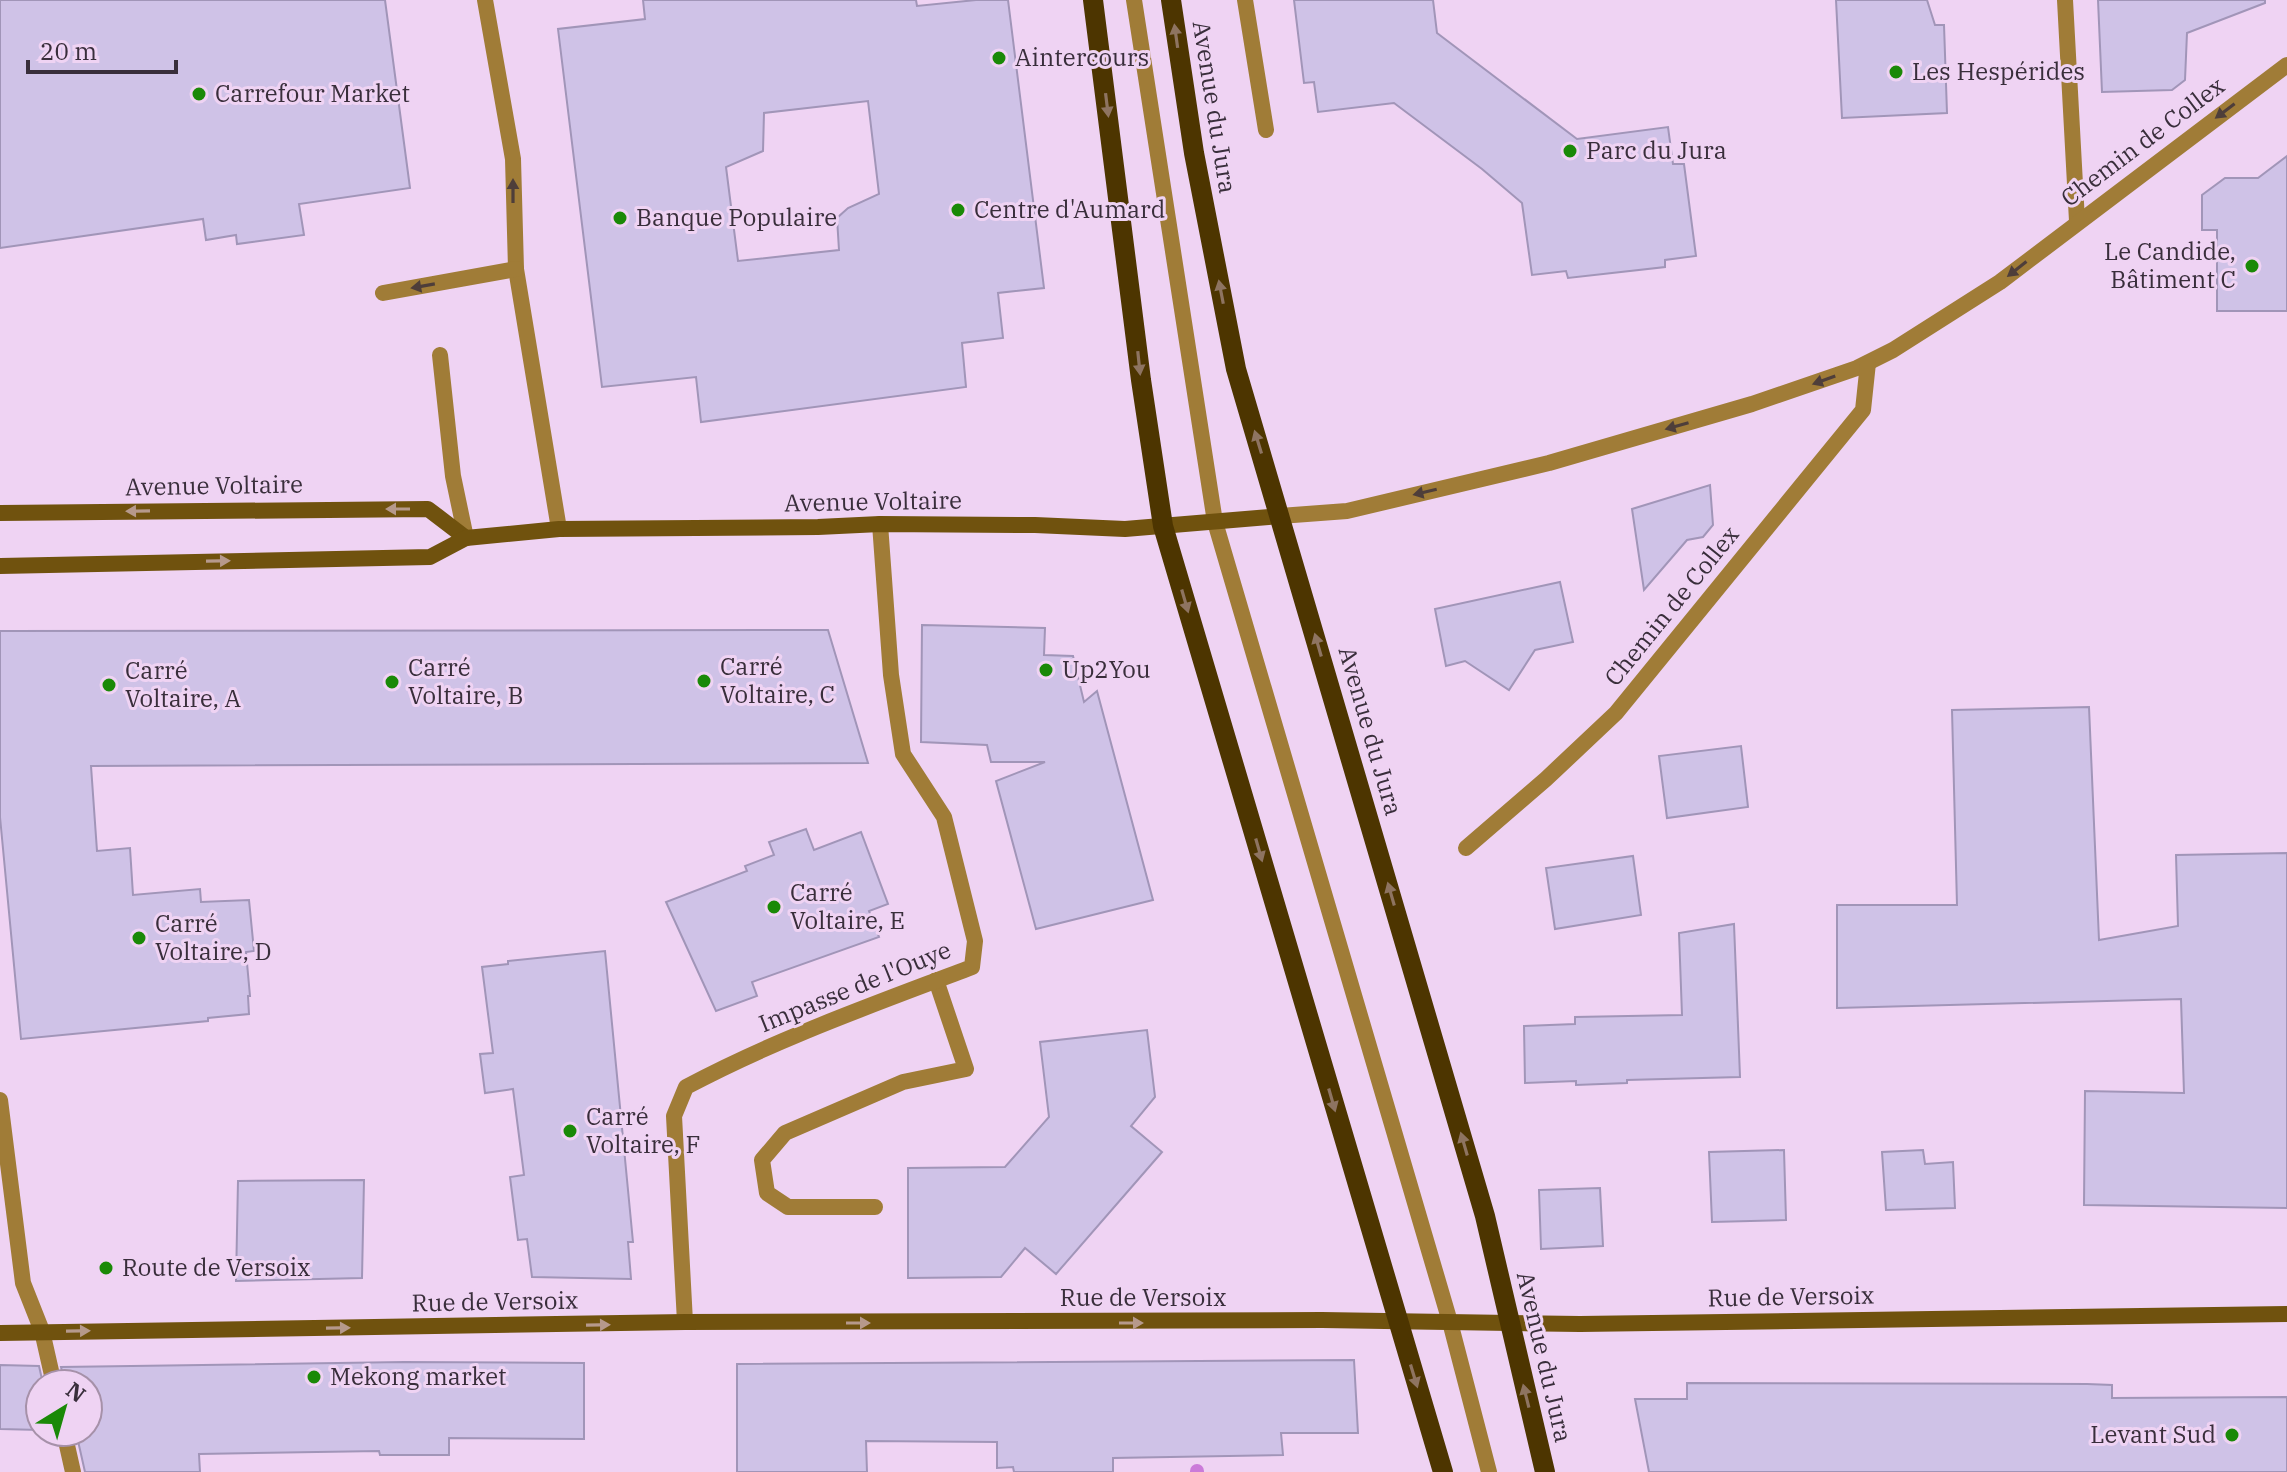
<svg xmlns="http://www.w3.org/2000/svg" width="2287" height="1472" viewBox="0 0 2287 1472" font-family="'IBM Plex Serif',serif">
  <rect width="100%" height="100%" fill="#efd3f3"/>
  <g fill="none" stroke-linecap="round" stroke-linejoin="round">
    <path stroke="#cb7bd9" stroke-width="14" d="M1197 1471V1472"/>
  </g>
  <g fill="#cfc2e7" stroke="#a195b8" stroke-width="2" fill-rule="evenodd">
    <path d="M0 0H385L410 188 299 204 304 235 237 244 236 235 206 240 203 219 0 248Z"/>
    <path d="M643 0H916L917 6 976 0H1008L1044 288 998 293 1003 338 962 343 966 387 701 422 696 377 602 387 558 29 645 19ZM868 101 879 194 848 208 837 218 839 250 738 261 726 167 763 151 764 113Z"/>
    <path d="M1294 0H1433L1437 33 1577 139 1668 127 1673 164H1684L1696 256 1665 260V267L1568 278 1566 271 1532 275 1522 203 1482 169 1394 103 1318 112 1314 82 1304 83Z"/>
    <path d="M1836 0H1927L1935 25H1944L1947 113 1842 118Z"/>
    <path d="M2098 0H2265V3L2187 33 2185 80 2172 90 2102 92Z"/>
    <path d="M2287 156V311H2217V230H2202V195L2225 178H2258Z"/>
    <path d="M1710 485 1713 525 1703 537 1687 540 1644 590 1632 509Z"/>
    <path d="M1560 582 1573 642 1535 650 1509 690 1465 661 1446 666 1435 609Z"/>
    <path d="M922 625 1045 628 1044 655 1073 656 1084 702 1097 691 1153 900 1036 929 996 781 1045 762H991L987 745 921 742Z"/>
    <path d="M828 630 868 763 91 766 97 851 130 848 133 895 200 889 201 902 249 900 254 951 246 952 250 996H248L249 1014 208 1018V1021L21 1039 0 817V631Z"/>
    <path d="M2089 707 2099 940 2178 926 2176 855 2287 853V1208L2084 1205 2085 1091 2184 1093 2181 999 1837 1008V905H1957L1952 710Z"/>
    <path d="M1741 746 1748 807 1667 818 1659 756Z"/>
    <path d="M806 829 814 850 861 832 888 904 869 911 879 937 752 982 757 996 716 1011 666 902 747 871 745 866 774 855 769 842Z"/>
    <path d="M1633 856 1641 915 1555 929 1546 868Z"/>
    <path d="M1734 924 1740 1077 1627 1080V1083L1576 1085V1081L1525 1083 1524 1026 1575 1024V1017L1682 1015 1679 933Z"/>
    <path d="M605 951 633 1242H628L631 1279 532 1277 527 1239 518 1240 510 1177 524 1175 513 1089 485 1093 480 1054 493 1053 482 967 508 964V961Z"/>
    <path d="M1147 1030 1155 1097 1131 1126 1162 1152 1056 1274 1025 1248 1001 1277 908 1278V1168L1005 1167 1049 1117 1040 1042Z"/>
    <path d="M1784 1150 1786 1220 1712 1222 1709 1152Z"/>
    <path d="M1923 1150 1925 1164 1953 1162 1955 1208 1886 1210 1882 1152Z"/>
    <path d="M364 1180 362 1278 236 1281 238 1181Z"/>
    <path d="M1600 1188 1603 1246 1541 1249 1539 1190Z"/>
    <path d="M1354 1360 1358 1433H1281L1283 1455 1113 1458V1472H1014L1013 1467 997 1468V1442L866 1441 867 1472H737V1364Z"/>
    <path d="M404 1362 584 1363V1439L449 1438V1455H380L379 1451 199 1454 200 1472H85L76 1432H88V1384H65L61 1367Z"/>
    <path d="M0 1365 39 1366 43 1384H40V1430L0 1429Z"/>
    <path d="M1687 1383 2087 1384 2112 1385V1398L2287 1397V1472H1649L1635 1399H1687Z"/>
  </g>
  <g fill="none" stroke-linecap="round" stroke-linejoin="round">
    <g stroke="#a07c37" stroke-width="16">
      <path d="M485 0 513 159 516 269 559 529"/>
      <path d="M1134 0 1215 522 1450 1322 1489 1472"/>
      <path d="M2065 0 2077 221"/>
      <path d="M383 293 516 269"/>
      <path d="M440 355 453 476 466 538"/>
      <path d="M0 1100 23 1283 42 1331"/>
      <path d="M875 1207H788L767 1193 762 1160 785 1133 903 1082 966 1069 936 980"/>
    </g>
    <g stroke="#a07c37" stroke-width="16">
      <path d="M1245 0 1266 130"/>
      <path d="M1280 516 1347 511 1549 463 1752 404 1857 368 1893 350 2000 282 2287 65"/>
      <path d="M1466 848 1546 779 1616 713 1863 410 1868 363"/>
      <path d="M685 1322 674 1116 686 1087C778 1038 875 1004 972 967L975 941 944 817 903 754 891 675 880 524"/>
      <path d="M42 1331 54 1384"/>
      <path d="M64 1432 73 1472"/>
    </g>
    <g stroke="#70520e" stroke-width="16">
      <path d="M0 513 428 509 466 538"/>
      <path d="M0 566 430 557 466 538 559 529 818 527 880 524 1035 525 1125 529 1280 516"/>
      <path d="M0 1333 685 1322 1322 1320 1580 1324 2287 1314"/>
    </g>
    <g stroke="#4d3500" stroke-width="20">
      <path d="M1093 0 1141 380 1163 526 1443 1472"/>
      <path d="M1171 0 1194 153 1236 369 1485 1216 1545 1472"/>
    </g>
  </g>
  <defs><path id="oneway-solid" d="M-6-.8H1V-3.2L6.5 0L1 3.2V.8H-6Z" transform="scale(2)"/></defs>
  <g fill="#8e7461">
    <use href="#oneway-solid" transform="translate(1176 36) rotate(-98)"/>
    <use href="#oneway-solid" transform="translate(1107 105) rotate(83)"/>
    <use href="#oneway-solid" transform="translate(1221 292) rotate(-101)"/>
    <use href="#oneway-solid" transform="translate(1139 363) rotate(84)"/>
    <use href="#oneway-solid" transform="translate(1258 442) rotate(-107)"/>
    <use href="#oneway-solid" transform="translate(1185 601) rotate(74)"/>
    <use href="#oneway-solid" transform="translate(1318 645) rotate(-106)"/>
    <use href="#oneway-solid" transform="translate(1259 850) rotate(74)"/>
    <use href="#oneway-solid" transform="translate(1391 894) rotate(-106)"/>
    <use href="#oneway-solid" transform="translate(1332 1100) rotate(74)"/>
    <use href="#oneway-solid" transform="translate(1464 1144) rotate(-106)"/>
    <use href="#oneway-solid" transform="translate(1414 1376) rotate(73)"/>
    <use href="#oneway-solid" transform="translate(1526 1396) rotate(-104)"/>
  </g>
  <g fill="#4e3e3a">
    <use href="#oneway-solid" transform="translate(2225 111) rotate(143)"/>
    <use href="#oneway-solid" transform="translate(513 191) rotate(-90)"/>
    <use href="#oneway-solid" transform="translate(2017 269) rotate(142)"/>
    <use href="#oneway-solid" transform="translate(423 286) rotate(170)"/>
    <use href="#oneway-solid" transform="translate(1824 380) rotate(160)"/>
    <use href="#oneway-solid" transform="translate(1677 426) rotate(164)"/>
    <use href="#oneway-solid" transform="translate(1425 492) rotate(167)"/>
  </g>
  <g fill="#b6998c">
    <use href="#oneway-solid" transform="translate(398 509) rotate(180)"/>
    <use href="#oneway-solid" transform="translate(138 511) rotate(179)"/>
    <use href="#oneway-solid" transform="translate(218 561) rotate(-1)"/>
    <use href="#oneway-solid" transform="translate(858 1323)"/>
    <use href="#oneway-solid" transform="translate(1131 1323)"/>
    <use href="#oneway-solid" transform="translate(598 1325) rotate(-1)"/>
    <use href="#oneway-solid" transform="translate(338 1328) rotate(-1)"/>
    <use href="#oneway-solid" transform="translate(78 1331) rotate(-1)"/>
  </g>
  <g fill="#1a8907" stroke="#efd3f3" stroke-width="3">
    <circle cx="999" cy="58" r="8"/>
    <circle cx="1896" cy="72" r="8"/>
    <circle cx="199" cy="94" r="8"/>
    <circle cx="1570" cy="151" r="8"/>
    <circle cx="958" cy="210" r="8"/>
    <circle cx="620" cy="218" r="8"/>
    <circle cx="2252" cy="266" r="8"/>
    <circle cx="1046" cy="670" r="8"/>
    <circle cx="704" cy="681" r="8"/>
    <circle cx="392" cy="682" r="8"/>
    <circle cx="109" cy="685" r="8"/>
    <circle cx="774" cy="907" r="8"/>
    <circle cx="139" cy="938" r="8"/>
    <circle cx="570" cy="1131" r="8"/>
    <circle cx="106" cy="1268" r="8"/>
    <circle cx="314" cy="1377" r="8"/>
    <circle cx="2232" cy="1435" r="8"/>
  </g>
  <g text-anchor="middle" stroke-width="6" stroke-linejoin="round" paint-order="stroke">
    <g font-size="24" fill="#392e3b" stroke="#efd3f3" text-anchor="start">
      <text x="1015" y="66">Aintercours</text>
      <text x="1912" y="80">Les Hespérides</text>
      <text x="215" y="102">Carrefour Market</text>
      <text x="1586" y="159">Parc du Jura</text>
      <text x="974" y="218">Centre d'Aumard</text>
      <text x="636" y="226">Banque Populaire</text>
      <text x="2236" y="260" text-anchor="end">Le Candide,<tspan x="2236" dy="28">Bâtiment C</tspan></text>
      <text x="720" y="675">Carré<tspan x="720" dy="28">Voltaire, C</tspan></text>
      <text x="408" y="676">Carré<tspan x="408" dy="28">Voltaire, B</tspan></text>
      <text x="1062" y="678">Up2You</text>
      <text x="125" y="679">Carré<tspan x="125" dy="28">Voltaire, A</tspan></text>
      <text x="790" y="901">Carré<tspan x="790" dy="28">Voltaire, E</tspan></text>
      <text x="155" y="932">Carré<tspan x="155" dy="28">Voltaire, D</tspan></text>
      <text x="586" y="1125">Carré<tspan x="586" dy="28">Voltaire, F</tspan></text>
      <text x="122" y="1276">Route de Versoix</text>
      <text x="330" y="1385">Mekong market</text>
      <text x="2216" y="1443" text-anchor="end">Levant Sud</text>
    </g>
    <g font-size="24" fill="#392e3b" stroke="#efd3f3">
      <text transform="translate(1214 107) rotate(81)" y="8">Avenue du Jura</text>
      <text transform="translate(2143 142) rotate(-37)" y="8">Chemin de Collex</text>
      <text transform="translate(214 486) rotate(-1)" y="8">Avenue Voltaire</text>
      <text transform="translate(873 502) rotate(-1)" y="8">Avenue Voltaire</text>
      <text transform="translate(1672 606) rotate(-51)" y="8">Chemin de Collex</text>
      <text transform="translate(1370 731) rotate(74)" y="8">Avenue du Jura</text>
      <text transform="translate(855 987) rotate(-22)" y="8">Impasse de l'Ouye</text>
      <text transform="translate(1791 1297) rotate(-1)" y="8">Rue de Versoix</text>
      <text x="1143" y="1306">Rue de Versoix</text>
      <text transform="translate(495 1302) rotate(-1)" y="8">Rue de Versoix</text>
      <text transform="translate(1544 1357) rotate(77)" y="8">Avenue du Jura</text>
    </g>
  </g>
  <g transform="translate(64 1408) rotate(37)"><circle r="38" fill="#efd3f3" stroke="#a691a9" stroke-width="2"/>
  <path d="M0-6L14 30L0 20L-14 30Z" fill="#1a8907"/>
  <text y="-12" font-size="22" font-weight="bold" text-anchor="middle" fill="#392e3b">N</text>
  </g>
  <path d="M28 60v12h148v-12" fill="none" stroke="#392e3b" stroke-width="4"/>
  <text x="40" y="60" font-size="24" fill="#392e3b" stroke="#efd3f3" stroke-width="6" paint-order="stroke">20 m</text>
</svg>
